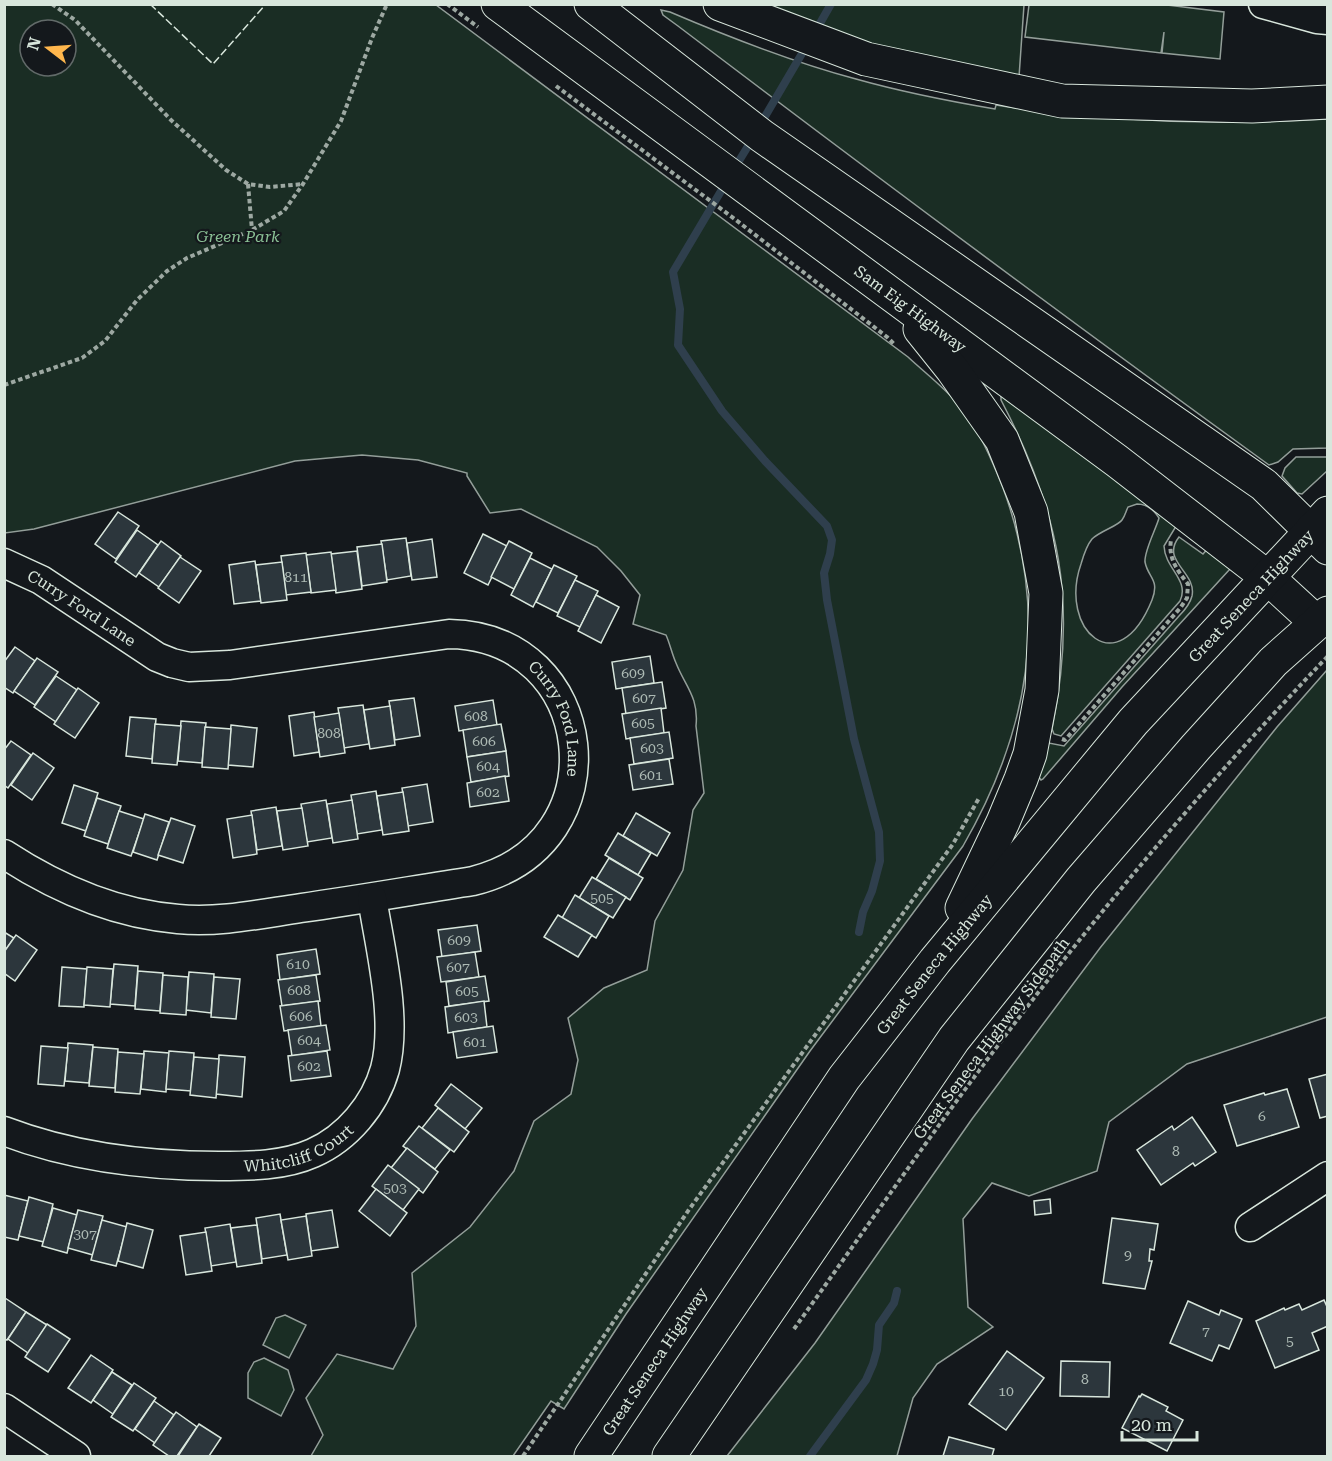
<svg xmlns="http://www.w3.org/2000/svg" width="1332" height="1461" viewBox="0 0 1332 1461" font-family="'Roboto Serif',serif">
  <rect width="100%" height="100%" fill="#14181c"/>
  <g fill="#1a2d24" stroke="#939e99" stroke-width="1.5" fill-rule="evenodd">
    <path d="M5 5H436L908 357C924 372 944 387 958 404 978 427 992 460 1003 488 1050 615 1029 731 963 846L810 1051 626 1314 564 1409 551 1401 513 1456H311L323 1435 306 1398 337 1354 393 1369 416 1326 412 1273 470 1227 514 1171 534 1121 571 1094 578 1060 568 1018 604 988 647 970 655 921 683 870 693 810 704 793 696 726C699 697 685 686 676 663 672 654 670 644 666 635L633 624 640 595 621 571 597 547 521 509 490 513 467 476V473L418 460 362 455 295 461 34 529 5 533ZM30 30H66V66H30Z"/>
    <path d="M747 5H1024L1019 77 872 46Z"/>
    <path d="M1167 5 1224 12 1220 59 1162 53 1164 32 1161 53 1025 37 1029 5Z"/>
    <path d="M661 10 670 12C731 38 792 62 856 79 902 92 948 101 995 109L996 105C1108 122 1215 126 1327 119V448L1293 449 1278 462 1269 465C1070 321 873 174 678 26L663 15Z"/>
    <path d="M1001 395 1178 523 1164 546C1165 569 1190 580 1180 601L1061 736 1054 734 1052 729C1078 603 1060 513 1001 400ZM1137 504C1146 504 1154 510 1159 518 1156 529 1144 551 1145 562 1148 578 1160 579 1152 600 1118 684 1058 630 1081 564 1083 557 1087 545 1092 539 1100 531 1118 526 1122 520 1125 516 1126 511 1128 507Z"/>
    <path d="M1296 457H1327V471L1302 494 1297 493 1282 476 1285 468Z"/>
    <path d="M1179 537 1203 554 1209 547 1230 569 1122 687 1043 779 1041 780 1038 776 1049 743 1064 746 1179 616C1184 611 1190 604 1192 596 1197 572 1160 561 1179 537Z"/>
    <path d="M1327 670V1017L1187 1064 1109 1122 1097 1171 1029 1196 992 1183 963 1219 968 1307 993 1327 937 1364 913 1398 897 1456H727L815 1343 972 1119 1100 948 1277 727Z"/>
    <path d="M285 1315 306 1325 289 1358 263 1345 276 1318Z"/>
    <path d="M264 1358 288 1370 294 1390 281 1416 248 1398V1373L254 1362Z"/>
  </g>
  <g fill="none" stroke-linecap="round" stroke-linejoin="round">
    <g stroke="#2f3f4d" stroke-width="8">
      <path d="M815 32 831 4"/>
      <path d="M760 125 807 45"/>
      <path d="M734 169 753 138"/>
      <path d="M727 181 673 272 680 309 678 345 722 411 765 461 827 526 832 540 830 554 824 573 827 600 854 739 879 832 880 861 872 891 863 912 859 932"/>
      <path d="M810 1456 866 1380 873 1364 877 1350 879 1325 894 1303 897 1291"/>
    </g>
  </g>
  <g fill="#2c363c" stroke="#d8e6dc" stroke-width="1.5">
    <path d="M118 512 139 526 116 559 95 544Z"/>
    <path d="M137 530 158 545 136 577 115 562Z"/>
    <path d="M483 534 507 546 488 585 464 573Z"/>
    <path d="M406 538 411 576 387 580 381 541Z"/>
    <path d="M432 539 437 577 412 580 407 543Z"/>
    <path d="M161 541 181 556 159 587 139 573Z"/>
    <path d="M509 541 532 553 514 589 491 577Z"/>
    <path d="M382 544 387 582 362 586 357 547Z"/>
    <path d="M357 551 362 589 336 593 331 554Z"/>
    <path d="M331 552 336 590 311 593 306 555Z"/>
    <path d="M306 553 311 592 286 595 281 556Z"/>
    <path d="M180 557 201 571 179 603 158 588Z"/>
    <path d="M530 558 552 569 533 607 511 595Z"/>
    <path d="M255 561 261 601 234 604 229 565Z"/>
    <path d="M282 562 287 600 261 603 256 565Z"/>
    <path d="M554 565 577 576 558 613 536 602Z"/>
    <path d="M575 580 598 591 580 627 557 616Z"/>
    <path d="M596 595 619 607 601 643 578 631Z"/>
    <path d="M15 647 35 661 13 693 4 687V662Z"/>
    <path d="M650 656 654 683 616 689 612 662Z"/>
    <path d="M37 658 58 672 35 705 14 691Z"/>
    <path d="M56 676 77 690 56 722 34 707Z"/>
    <path d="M662 682 666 708 626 714 622 688Z"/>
    <path d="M78 688 99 703 75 738 54 724Z"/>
    <path d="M414 698 420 736 395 740 389 701Z"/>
    <path d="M493 700 497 725 459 731 455 706Z"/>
    <path d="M363 705 369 744 344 748 338 708Z"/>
    <path d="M390 706 395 745 370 749 364 710Z"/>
    <path d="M661 708 664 733 626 739 622 714Z"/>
    <path d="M314 712 319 752 294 756 289 716Z"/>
    <path d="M339 713 345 753 320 757 314 717Z"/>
    <path d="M130 717 156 719 152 759 126 756Z"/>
    <path d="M181 721 206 723 202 763 178 761Z"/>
    <path d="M155 724 181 726 177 765 152 763Z"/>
    <path d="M501 724 506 751 467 757 463 730Z"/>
    <path d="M231 725 257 728 253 767 228 765Z"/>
    <path d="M205 727 231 729 228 769 202 767Z"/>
    <path d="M669 732 673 758 634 764 630 738Z"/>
    <path d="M11 741 31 755 8 788 4 785V750Z"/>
    <path d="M506 751 509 776 471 782 467 757Z"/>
    <path d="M33 753 54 768 32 800 11 785Z"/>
    <path d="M669 759 673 784 633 790 629 765Z"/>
    <path d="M505 776 509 801 470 807 467 783Z"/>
    <path d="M427 784 433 822 408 826 402 788Z"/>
    <path d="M74 785 98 793 86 831 62 823Z"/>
    <path d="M376 791 382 830 357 834 351 795Z"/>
    <path d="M403 792 409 831 383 835 377 796Z"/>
    <path d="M97 798 121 806 108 844 84 836Z"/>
    <path d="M326 800 332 838 307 842 301 804Z"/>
    <path d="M352 800 358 839 333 843 327 804Z"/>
    <path d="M276 807 282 846 257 850 251 811Z"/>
    <path d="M302 808 308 846 283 850 277 811Z"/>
    <path d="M119 811 144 819 131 856 107 848Z"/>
    <path d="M636 813 670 833 657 856 623 836Z"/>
    <path d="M145 814 169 822 157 860 133 852Z"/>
    <path d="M252 815 257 854 233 858 227 819Z"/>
    <path d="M171 818 195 826 183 863 158 855Z"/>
    <path d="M618 833 651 853 638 875 605 855Z"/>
    <path d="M609 858 643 878 630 900 596 879Z"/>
    <path d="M592 877 626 897 613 918 579 898Z"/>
    <path d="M575 895 609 916 596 938 562 918Z"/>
    <path d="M558 915 592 935 578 957 544 937Z"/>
    <path d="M477 925 481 951 442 957 438 930Z"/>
    <path d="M4 932 14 938 4 952Z"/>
    <path d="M16 935 37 950 15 981 4 973V952Z"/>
    <path d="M316 949 320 974 280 980 277 955Z"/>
    <path d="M475 952 479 977 441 982 437 957Z"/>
    <path d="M114 964 138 966 135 1006 110 1004Z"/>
    <path d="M62 967 87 969 84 1007 59 1006Z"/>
    <path d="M87 967 113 969 110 1007 84 1005Z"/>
    <path d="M138 971 163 973 160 1011 135 1009Z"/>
    <path d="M189 972 214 974 211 1013 186 1010Z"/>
    <path d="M163 975 188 977 186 1015 160 1013Z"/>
    <path d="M316 975 320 1001 282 1006 278 980Z"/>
    <path d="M485 976 489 1001 449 1006 446 982Z"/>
    <path d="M214 977 240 979 236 1019 211 1017Z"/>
    <path d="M318 1001 321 1026 284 1031 280 1006Z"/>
    <path d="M484 1001 487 1027 448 1033 445 1007Z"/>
    <path d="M326 1025 330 1050 292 1056 288 1030Z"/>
    <path d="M493 1026 497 1052 457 1058 453 1032Z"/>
    <path d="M68 1043 93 1045 89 1083 65 1081Z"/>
    <path d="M41 1046 68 1048 64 1086 38 1084Z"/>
    <path d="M93 1047 118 1049 115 1088 89 1086Z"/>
    <path d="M144 1051 169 1053 166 1092 141 1089Z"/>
    <path d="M169 1051 194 1053 191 1091 166 1089Z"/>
    <path d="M327 1051 331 1076 291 1081 288 1056Z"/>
    <path d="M118 1052 144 1054 140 1094 115 1092Z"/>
    <path d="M219 1055 245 1057 242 1097 216 1094Z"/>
    <path d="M194 1057 219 1059 216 1098 190 1095Z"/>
    <path d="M1328 1074V1116L1320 1118 1309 1079Z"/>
    <path d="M451 1084 482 1108 465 1129 435 1105Z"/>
    <path d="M1287 1089 1299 1127 1237 1146 1224 1105 1264 1093 1265 1095Z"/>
    <path d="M438 1108 469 1132 454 1152 422 1128Z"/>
    <path d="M1192 1117 1216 1152 1195 1166 1193 1163 1161 1185 1137 1150 1172 1126 1174 1130Z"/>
    <path d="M419 1126 450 1150 435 1169 403 1146Z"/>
    <path d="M407 1148 438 1172 423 1193 391 1168Z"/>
    <path d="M388 1165 419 1189 403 1210 372 1186Z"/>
    <path d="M376 1189 407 1213 390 1236 359 1211Z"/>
    <path d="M4 1195 28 1201 18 1240 4 1237Z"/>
    <path d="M29 1197 53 1204 44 1242 19 1236Z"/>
    <path d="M1050 1199 1051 1213 1035 1215 1034 1201Z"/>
    <path d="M53 1208 77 1215 67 1253 42 1246Z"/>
    <path d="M78 1210 103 1216 93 1255 68 1248Z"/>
    <path d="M332 1210 338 1247 311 1251 306 1214Z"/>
    <path d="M280 1214 287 1255 262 1259 256 1218Z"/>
    <path d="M306 1216 312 1256 288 1260 281 1220Z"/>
    <path d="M1112 1218 1158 1224 1154 1250 1150 1249 1149 1261H1152L1145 1289 1103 1283Z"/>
    <path d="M102 1220 127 1227 116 1266 91 1260Z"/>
    <path d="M127 1223 153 1230 143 1268 118 1261Z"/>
    <path d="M230 1224 236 1262 211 1266 205 1228Z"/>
    <path d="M257 1225 262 1263 237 1267 231 1228Z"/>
    <path d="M206 1232 212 1271 186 1275 180 1236Z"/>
    <path d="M5 1298 26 1312 7 1340 4 1339Z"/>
    <path d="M1324 1300 1328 1309V1326L1312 1333 1319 1350 1275 1368 1256 1321 1284 1308 1285 1310 1299 1304 1302 1310Z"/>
    <path d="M1188 1301 1219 1315 1221 1310 1242 1319 1229 1349 1219 1345 1212 1361 1170 1343Z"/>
    <path d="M26 1312 47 1325 28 1353 8 1339Z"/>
    <path d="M47 1324 70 1339 48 1372 25 1357Z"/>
    <path d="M1007 1351 1044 1378 1006 1430 969 1404Z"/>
    <path d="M91 1355 113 1370 91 1403 68 1388Z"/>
    <path d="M1061 1361 1110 1362 1109 1397 1060 1396Z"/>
    <path d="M112 1372 132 1385 113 1414 93 1400Z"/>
    <path d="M134 1383 156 1398 133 1431 111 1417Z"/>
    <path d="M1142 1394 1168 1407 1166 1411 1183 1420 1167 1451 1122 1428 1139 1396 1140 1397Z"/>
    <path d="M154 1401 174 1415 155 1443 135 1429Z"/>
    <path d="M176 1412 197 1427 177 1456H169L153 1445Z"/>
    <path d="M199 1424 221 1438 209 1456H178Z"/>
    <path d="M949 1437 994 1449 992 1456H943Z"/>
  </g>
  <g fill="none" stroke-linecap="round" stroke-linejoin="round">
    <defs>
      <g id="minor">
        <path d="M1263 4 1317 19 1328 20"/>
        <path id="s1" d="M4 563 41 580 157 657 172 663 189 667 230 665 449 634C598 636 623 844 473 881 415 890 358 900 301 908 260 914 219 923 178 919 116 914 56 888 4 854"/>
        <path id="s2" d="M4 1131C72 1157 147 1166 219 1166 250 1166 284 1166 313 1153 347 1138 375 1105 385 1069 398 1019 380 948 372 898"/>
        <path d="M1250 1227 1328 1176"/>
        <path d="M4 1408 76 1456"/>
      </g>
      <g id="major">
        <path id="s3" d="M498 4 1117 461 1267 577 1316 622"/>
        <path d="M591 4 762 136 1264 485 1328 548"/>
        <path d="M720 4 866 59 1062 101 1252 106 1328 102"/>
        <path d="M920 329 952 369 1002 440 1031 512 1046 593 1042 690 1030 754 1021 779 1003 822 962 908"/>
        <path id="s4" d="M591 1456 844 1078 935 961 1133 722 1328 513"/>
        <path d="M669 1456 954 1039 1081 880 1196 747 1273 662 1328 613"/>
      </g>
    </defs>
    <use href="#minor" stroke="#d8e6dc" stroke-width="31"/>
    <use href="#major" stroke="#d8e6dc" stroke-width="35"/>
    <g stroke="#9da8a2" stroke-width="4" stroke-dasharray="4.5 3" stroke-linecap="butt">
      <path d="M52 4 75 20 171 120 226 170 248 184 270 187 303 184"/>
      <path d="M447 4 478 27"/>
      <path d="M556 86 736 220 887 337 895 345"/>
      <path d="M248 184 252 230"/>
      <path d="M4 385 82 358 105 341 137 300 167 271 187 258 252 230 284 211 303 184 341 121 372 38 387 4"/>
      <path d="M1062 739 1065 740 1181 607 1187 598 1188 584C1177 570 1168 558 1171 540"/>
      <path d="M794 1329C865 1230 934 1129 1008 1032 1107 901 1214 775 1328 656"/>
      <path d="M523 1456 688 1211 953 844 979 798"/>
    </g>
    <use href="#minor" stroke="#14181c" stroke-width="28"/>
    <use href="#major" stroke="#14181c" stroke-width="33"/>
    <path stroke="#d8e6dc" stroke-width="1.5" stroke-dasharray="8 3" stroke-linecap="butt" d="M150 4 213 64 266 4"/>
  </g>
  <g text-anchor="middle" stroke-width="4.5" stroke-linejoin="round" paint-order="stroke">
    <g font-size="14" fill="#adbab4">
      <text x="296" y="582">811</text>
      <text x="633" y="678">609</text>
      <text x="644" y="703">607</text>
      <text x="476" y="721">608</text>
      <text x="643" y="728">605</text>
      <text x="329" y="738">808</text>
      <text x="484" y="746">606</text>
      <text x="652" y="753">603</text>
      <text x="488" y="771">604</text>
      <text x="651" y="780">601</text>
      <text x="488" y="797">602</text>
      <text x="602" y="903">505</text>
      <text x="459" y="945">609</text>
      <text x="298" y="969">610</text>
      <text x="458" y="972">607</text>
      <text x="299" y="995">608</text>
      <text x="467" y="996">605</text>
      <text x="301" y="1021">606</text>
      <text x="466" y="1022">603</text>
      <text x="309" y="1045">604</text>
      <text x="475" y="1047">601</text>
      <text x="309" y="1071">602</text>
      <text x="1262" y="1121">6</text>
      <text x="1176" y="1156">8</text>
      <text x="395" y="1193">503</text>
      <text x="85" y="1239">307</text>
      <text x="1128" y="1260">9</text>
      <text x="1206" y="1336">7</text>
      <text x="1290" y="1346">5</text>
      <text x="1085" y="1384">8</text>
      <text x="1006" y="1396">10</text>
    </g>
    <g font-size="16" font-style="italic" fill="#8ac095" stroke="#14181c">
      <text x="238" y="242">Green Park</text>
    </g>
    <g font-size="16" fill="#d8e6dc" stroke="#14181c">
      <text dy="6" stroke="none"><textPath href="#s3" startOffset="513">Sam Eig Highway</textPath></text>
      <text dy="6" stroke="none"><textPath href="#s4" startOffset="1086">Great Seneca Highway</textPath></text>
      <text dy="6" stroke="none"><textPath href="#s1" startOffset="90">Curry Ford Lane</textPath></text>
      <text dy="6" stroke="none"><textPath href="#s1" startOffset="628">Curry Ford Lane</textPath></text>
      <text dy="6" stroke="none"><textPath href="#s4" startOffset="600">Great Seneca Highway</textPath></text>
      <text transform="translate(991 1038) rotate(-53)" y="6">Great Seneca Highway Sidepath</text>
      <text dy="6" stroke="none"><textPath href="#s2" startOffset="302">Whitcliff Court</textPath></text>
      <text dy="6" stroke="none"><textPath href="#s4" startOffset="114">Great Seneca Highway</textPath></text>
    </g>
  </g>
  <rect width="1332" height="1461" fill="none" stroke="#d8e6dc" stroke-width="12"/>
  <g transform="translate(48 48) rotate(287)"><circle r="28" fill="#14181c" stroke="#626a69" stroke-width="1.5"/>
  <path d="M0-4.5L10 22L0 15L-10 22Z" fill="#ffb74d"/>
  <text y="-9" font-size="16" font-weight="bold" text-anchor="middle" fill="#d8e6dc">N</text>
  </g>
  <path d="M1122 1431v9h75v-9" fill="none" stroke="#d8e6dc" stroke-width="3"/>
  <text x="1131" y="1431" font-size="18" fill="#d8e6dc" stroke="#14181c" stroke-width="4.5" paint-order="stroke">20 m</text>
</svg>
